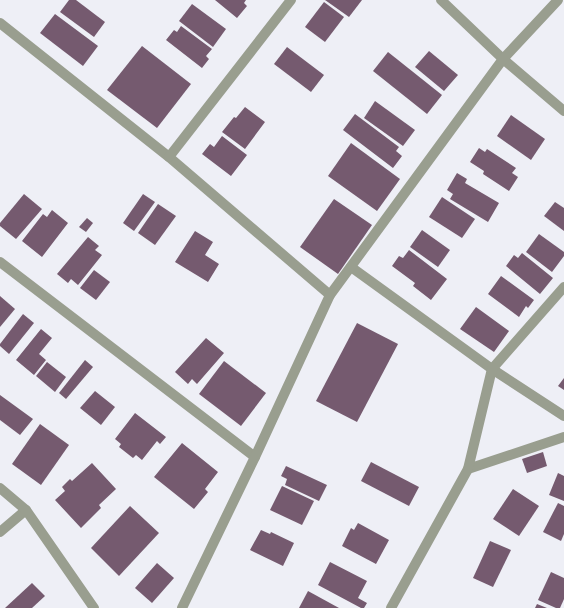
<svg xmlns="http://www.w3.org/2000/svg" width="564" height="608" viewBox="0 0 564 608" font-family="'IBM Plex Sans',sans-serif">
  <rect width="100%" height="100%" fill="#eeeff6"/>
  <g fill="#755a6f">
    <path d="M69 0H76L105 22 94 37 60 12Z"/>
    <path d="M215 0H246L244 3 247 6 237 18Z"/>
    <path d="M325 0H362L349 17Z"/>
    <path d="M324 2 344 17 325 42 305 27Z"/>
    <path d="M192 4 226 29 213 47 179 21Z"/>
    <path d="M55 14 98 46 83 66 40 33Z"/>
    <path d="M181 26 212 49 206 56 209 59 202 68 166 40 174 30 177 32Z"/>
    <path d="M142 46 191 84 157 128 107 90Z"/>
    <path d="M287 47 324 75 311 92 274 64Z"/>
    <path d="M429 51 458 75 444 91 415 67Z"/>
    <path d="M388 52 442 95 427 114 373 71Z"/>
    <path d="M375 101 415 130 403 146 364 118Z"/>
    <path d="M245 107 265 122 245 149 222 132 234 117 236 118Z"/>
    <path d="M355 114 399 147 396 151 402 156 393 168 343 130Z"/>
    <path d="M511 115 545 139 531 160 497 136Z"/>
    <path d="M222 136 247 155 231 176 202 154 210 144 214 147Z"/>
    <path d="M351 143 400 179 377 211 328 176Z"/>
    <path d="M479 148 485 152 487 149 516 168 512 173 518 177 509 191 483 174 484 171 470 162Z"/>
    <path d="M457 173 467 179 465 183 499 203 488 222 450 199 453 194 447 190Z"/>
    <path d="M24 194 42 209 16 239 0 226V223Z"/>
    <path d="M143 194 155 202 134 231 123 223Z"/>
    <path d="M442 197 475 219 462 238 429 217Z"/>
    <path d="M334 199 372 225 338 274 300 247Z"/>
    <path d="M555 202 564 208V231L544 216Z"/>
    <path d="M158 204 176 216 155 245 138 233Z"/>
    <path d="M52 210 68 223 42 257 22 241 43 214 47 217Z"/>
    <path d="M87 218 93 223 86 232 79 227Z"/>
    <path d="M422 230 450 250 438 267 410 247Z"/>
    <path d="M195 231 213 242 205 255 219 264 208 282 175 262Z"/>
    <path d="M539 234 564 252V256L552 272 526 252Z"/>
    <path d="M88 237 99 246 95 250 102 255 78 285 71 279 68 283 57 274Z"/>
    <path d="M409 250 447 279 431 300 413 286 415 283 392 266 399 256 403 258Z"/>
    <path d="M522 253 553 278 540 294 506 266 514 255 518 258Z"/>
    <path d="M94 270 110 282 96 300 80 288Z"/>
    <path d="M501 276 534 300 528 308 526 306 519 317 488 294Z"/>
    <path d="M0 296 15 309 0 327Z"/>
    <path d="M476 307 509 331 494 352 460 329Z"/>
    <path d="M23 314 34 323 9 354 0 346V344Z"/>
    <path d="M357 323 398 344 357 422 316 401Z"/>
    <path d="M41 329 52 338 39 354 46 360 34 375 16 360Z"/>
    <path d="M206 338 224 353 197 384 192 379 188 384 175 372Z"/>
    <path d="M85 360 93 367 66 399 59 393Z"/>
    <path d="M224 361 266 393 241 426 199 394Z"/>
    <path d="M47 362 66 377 55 392 36 376Z"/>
    <path d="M564 378V390L558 386Z"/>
    <path d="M95 391 115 407 101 425 80 408Z"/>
    <path d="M0 395 33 419 20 435 0 420Z"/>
    <path d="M135 413 166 437 160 444 157 441 142 460 136 455 133 458 119 447 121 444 115 439Z"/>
    <path d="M40 424 69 445 41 485 12 464Z"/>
    <path d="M182 443 218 472 205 489 208 492 194 509 154 477Z"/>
    <path d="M543 452 547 466 527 473 522 459Z"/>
    <path d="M371 462 419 487 409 506 361 481Z"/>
    <path d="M92 463 116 489 99 505 101 508 81 528 55 500 65 491 62 487 70 479 72 481Z"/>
    <path d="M286 466 327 485 319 501 285 485 287 479 281 476Z"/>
    <path d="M558 473 564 476V501L549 495Z"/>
    <path d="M282 486 314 501 302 525 270 510Z"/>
    <path d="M513 489 539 506 519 536 493 519Z"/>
    <path d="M558 503 564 506V534L561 541 543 532Z"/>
    <path d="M130 506 159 533 119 576 91 548Z"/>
    <path d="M358 523 389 540 376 564 342 546 351 528 354 530Z"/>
    <path d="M261 530 270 534 271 532 294 543 283 566 250 550Z"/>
    <path d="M490 541 511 550 493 587 473 578Z"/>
    <path d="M330 562 367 581 358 598 367 603 364 608H361L318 585Z"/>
    <path d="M157 563 174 578 152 603 135 588Z"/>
    <path d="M551 572 564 578V599L560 608H556L538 600Z"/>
    <path d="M32 583 45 596 32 608H5Z"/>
    <path d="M308 591 339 608H299Z"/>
    <path d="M537 604 547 608H535Z"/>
  </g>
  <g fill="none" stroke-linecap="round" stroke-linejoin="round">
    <g stroke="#999e8f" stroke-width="10">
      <path d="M441 0 503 59 564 111"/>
      <path d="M0 23 169 157 330 295"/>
      <path d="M169 157 291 0"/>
      <path d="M0 262 255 457"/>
      <path d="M351 267 492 369 564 416"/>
      <path d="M468 469 564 437"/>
      <path d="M0 532 26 510"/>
      <path d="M182 608 255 457 330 295 503 59 558 0"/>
      <path d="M391 608 468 469 492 369 564 287"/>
    </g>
    <path stroke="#999e8f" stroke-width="10" d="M0 488 26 510 94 608"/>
  </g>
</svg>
